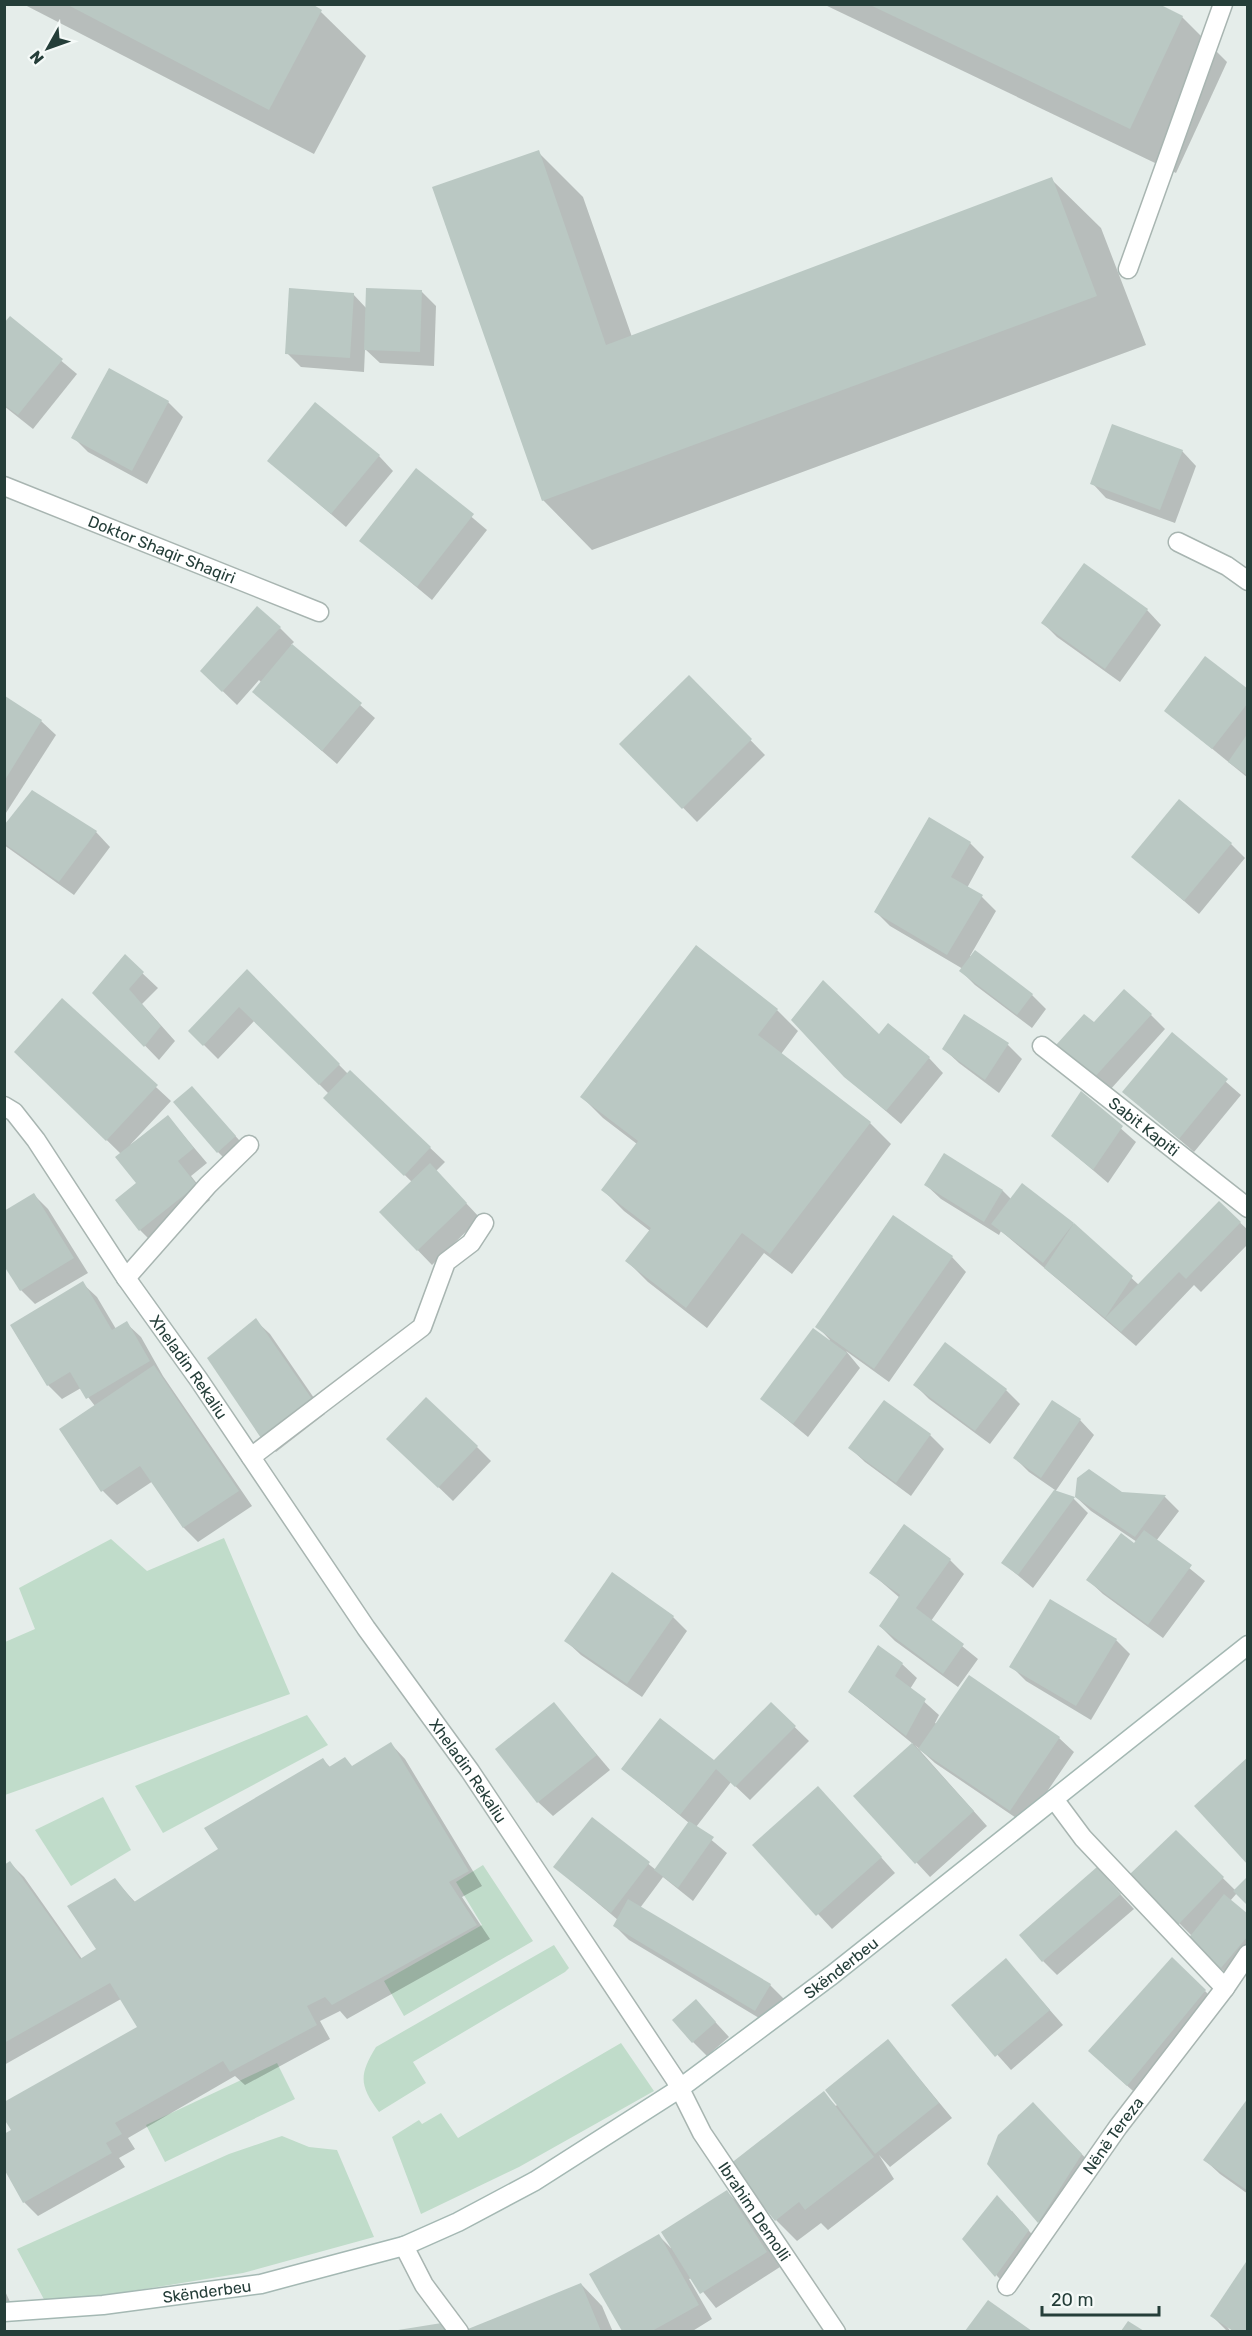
<svg xmlns="http://www.w3.org/2000/svg" width="1252" height="2336" viewBox="0 0 1252 2336" font-family="Rubik,sans-serif">
  <rect width="100%" height="100%" fill="#e5edea"/>
  <g fill="#c0dcca">
    <path d="M224 1538 290 1694 5 1795V1642L35 1629 19 1588 111 1539 147 1571Z"/>
    <path d="M307 1715 328 1745 163 1833 135 1786Z"/>
    <path d="M103 1797 131 1850 71 1886 35 1830Z"/>
    <path d="M483 1865 533 1941 404 2016 384 1981 482 1925 456 1882Z"/>
    <path d="M554 1945 569 1968 565 1972 413 2062 426 2083 379 2112C359 2085 359 2075 376 2047Z"/>
    <path d="M621 2043 654 2091 519 2167 421 2214 392 2137 419 2120 422 2124 441 2113 458 2138Z"/>
    <path d="M277 2063 295 2099 165 2162 146 2125Z"/>
    <path d="M282 2136 309 2147 337 2150 374 2237 243 2273 47 2305 17 2249 229 2154Z"/>
  </g>
  <g fill="#0003">
    <path d="M23 4H308L321 12 366 56 314 154Z"/>
    <path d="M823 4H1156L1182 17 1227 62 1176 173Z"/>
    <path d="M538 152 583 197 632 337 1051 179 1101 228 1146 345 592 550 543 500Z"/>
    <path d="M422 292 436 306 434 366 380 363 365 349 364 372 301 367 287 353 353 294 367 309Z"/>
    <path d="M10 318 77 374 33 429 4 406V326Z"/>
    <path d="M110 370 168 402 183 417 147 484 88 452 73 437Z"/>
    <path d="M1182 451 1196 466 1175 523 1106 498 1092 483Z"/>
    <path d="M379 456 393 471 346 527 269 461Z"/>
    <path d="M416 470 487 530 432 600 361 541Z"/>
    <path d="M1147 610 1161 625 1120 682 1057 637 1043 623Z"/>
    <path d="M280 628 294 642 291 645 375 718 337 764 254 692 261 682 259 680 237 705 202 671Z"/>
    <path d="M689 677 765 755 697 822 621 744Z"/>
    <path d="M1248 691V778L1166 711Z"/>
    <path d="M4 697 41 721 56 735 4 816Z"/>
    <path d="M33 792 96 832 110 847 74 895 4 845V826Z"/>
    <path d="M970 843 984 857 967 888 982 897 996 911 970 956 1032 995 1046 1009 1032 1028 975 985 961 971 963 969 890 926 875 911Z"/>
    <path d="M1231 844 1245 858 1199 914 1133 857Z"/>
    <path d="M125 957 158 988 142 1004 175 1041 159 1060 94 993Z"/>
    <path d="M247 971 348 1074 350 1072 445 1162 436 1171 480 1218 432 1265 381 1212 412 1182 325 1098 329 1094 255 1020 218 1059 190 1031Z"/>
    <path d="M62 1000 171 1101 130 1145 168 1117 207 1163 191 1176 210 1200 154 1244 140 1230 138 1183 121 1154 31 1066Z"/>
    <path d="M777 1010 798 1031 781 1054 870 1123 891 1144 792 1274 764 1253 707 1328 648 1282 627 1261 650 1231 624 1211 603 1190 637 1144 603 1118 582 1097Z"/>
    <path d="M1151 1015 1165 1029 1109 1091 1072 1059 1094 1025Z"/>
    <path d="M1172 1035 1241 1095 1194 1152 1124 1092Z"/>
    <path d="M879 1036 929 1058 943 1073 901 1124 845 1076Z"/>
    <path d="M1008 1045 1022 1059 999 1093 959 1063 944 1049Z"/>
    <path d="M192 1088 249 1151 232 1166 218 1152Z"/>
    <path d="M1081 1093 1136 1142 1108 1183 1053 1136Z"/>
    <path d="M926 1185 1003 1191 1011 1199 1072 1223 1139 1285 1219 1203 1248 1230V1244L1201 1292 1194 1285 1136 1346 1001 1231 999 1235 941 1199Z"/>
    <path d="M34 1195 48 1209 88 1273 35 1304 21 1290Z"/>
    <path d="M952 1257 966 1272 889 1382 846 1351 860 1368 808 1437 762 1399 830 1340 817 1326Z"/>
    <path d="M82 1283 97 1297 116 1329 126 1323 141 1337 163 1376 252 1506 198 1542 184 1528 153 1481 117 1505 103 1491 95 1406 81 1388 62 1399 48 1385Z"/>
    <path d="M255 1320 270 1334 325 1414 276 1452 262 1438 209 1359Z"/>
    <path d="M915 1385 1006 1390 1020 1404 990 1444 929 1399Z"/>
    <path d="M1053 1402 1080 1420 1094 1435 1055 1492 1074 1499 1088 1513 1033 1588 1003 1563 1055 1490 1029 1472 1015 1458Z"/>
    <path d="M930 1435 944 1449 911 1496 865 1462 850 1448Z"/>
    <path d="M477 1447 491 1461 453 1501 403 1453Z"/>
    <path d="M1121 1493 1165 1497 1179 1511 1156 1541 1205 1581 1163 1638 1103 1594 1088 1580 1137 1542 1091 1511 1076 1497Z"/>
    <path d="M950 1560 964 1574 931 1621 978 1659 958 1687 895 1641 880 1626 900 1598 871 1573Z"/>
    <path d="M673 1617 687 1631 642 1697 581 1655 566 1641Z"/>
    <path d="M1116 1640 1130 1654 1091 1720 1026 1681 1011 1666Z"/>
    <path d="M902 1664 917 1678 910 1689 939 1715 935 1723 937 1724 969 1677 1059 1738 1074 1752 1025 1824 935 1763 915 1745 987 1826 930 1877 855 1796 913 1744 849 1692Z"/>
    <path d="M554 1704 610 1770 553 1816 538 1802Z"/>
    <path d="M771 1704 809 1741 750 1800 731 1782 696 1827 727 1853 693 1901 663 1877 640 1908 770 1985 784 1999 769 2024 629 1940 615 1926 618 1920 555 1867 592 1819 656 1870 689 1823 623 1769 714 1762Z"/>
    <path d="M391 1744 405 1759 482 1886 462 1897 490 1939 347 2019 340 2011 320 2021 330 2039 245 2085 235 2076 128 2138 135 2149 119 2158 125 2167 38 2216 24 2202 139 2028 121 1999 4 2065V1866L10 1863 24 1877 82 1959 99 1949 114 1879 136 1903 220 1850 323 1760 331 1768 353 1767Z"/>
    <path d="M832 1802 895 1873 832 1929 754 1845Z"/>
    <path d="M1176 1832 1236 1891 1237 1893 1230 1901 1248 1916V1967L1236 1981 1203 1954 1192 1936 1131 1875Z"/>
    <path d="M1097 1869 1134 1909 1057 1975 1043 1961Z"/>
    <path d="M1006 1960 1063 2025 1011 2070 953 2005Z"/>
    <path d="M1205 1991 1219 2005 1142 2099 1104 2065Z"/>
    <path d="M696 2001 729 2037 707 2056 693 2042Z"/>
    <path d="M888 2041 952 2118 890 2167 879 2155 894 2179 828 2230 821 2223 797 2241 776 2220 823 2093 836 2106Z"/>
    <path d="M1248 2100V2194L1220 2174 1205 2160Z"/>
    <path d="M1047 2118 1096 2169 1052 2236 989 2164Z"/>
    <path d="M727 2192 741 2206 780 2267 716 2308 692 2278 689 2279 712 2319 691 2332H624L591 2274 659 2236 671 2248Z"/>
    <path d="M1012 2211 1042 2246 1010 2290 963 2239Z"/>
    <path d="M1248 2262V2332H1236L1226 2325 1231 2332H1228L1212 2316Z"/>
    <path d="M581 2284 602 2306 613 2332H467Z"/>
    <path d="M4 2289 11 2304 4 2305Z"/>
    <path d="M988 2302 1030 2332 967 2331Z"/>
    <path d="M447 2324 455 2332H400Z"/>
  </g>
  <g fill="#bac8c3">
    <path d="M66 4H312L322 10 269 110Z"/>
    <path d="M868 4H1159L1183 16 1130 129Z"/>
    <path d="M539 150 606 345 1052 177 1097 296 542 501 432 187Z"/>
    <path d="M289 288 354 293 350 358 285 354Z"/>
    <path d="M366 288 422 290 420 352 364 350Z"/>
    <path d="M10 316 63 359 18 415 4 405V323Z"/>
    <path d="M109 368 169 401 132 471 71 438Z"/>
    <path d="M315 402 380 455 331 514 267 461Z"/>
    <path d="M1112 424 1183 450 1160 510 1090 484Z"/>
    <path d="M416 468 474 514 417 587 359 541Z"/>
    <path d="M1084 563 1148 609 1105 669 1041 623Z"/>
    <path d="M257 606 281 627 222 692 200 671Z"/>
    <path d="M292 644 362 703 322 751 252 692Z"/>
    <path d="M1205 656 1248 689V703L1212 749 1164 711Z"/>
    <path d="M689 675 752 739 682 809 619 744Z"/>
    <path d="M5 696 42 720 5 780Z"/>
    <path d="M1248 733V776L1228 762Z"/>
    <path d="M32 790 97 831 59 882 5 844V824Z"/>
    <path d="M1179 799 1232 843 1184 901 1131 857Z"/>
    <path d="M929 817 971 842 951 877 983 895 947 955 874 912Z"/>
    <path d="M696 945 778 1009 758 1035 871 1122 770 1254 742 1233 686 1308 625 1261 651 1228 601 1190 638 1141 580 1097Z"/>
    <path d="M975 950 1033 994 1017 1015 959 971Z"/>
    <path d="M125 954 144 972 129 989 161 1026 144 1047 92 993Z"/>
    <path d="M247 969 340 1064 319 1085 239 1007 203 1046 188 1031Z"/>
    <path d="M823 980 879 1034 888 1023 930 1057 886 1111 844 1077 791 1020Z"/>
    <path d="M1124 989 1152 1014 1094 1078 1056 1045 1084 1014 1094 1022Z"/>
    <path d="M62 998 158 1085 106 1141 14 1052Z"/>
    <path d="M964 1014 1009 1043 985 1080 942 1049Z"/>
    <path d="M1172 1032 1228 1079 1179 1139 1122 1092Z"/>
    <path d="M350 1070 431 1147 404 1176 323 1098Z"/>
    <path d="M192 1086 236 1136 217 1153 173 1102Z"/>
    <path d="M1081 1091 1123 1126 1093 1170 1051 1136Z"/>
    <path d="M168 1115 194 1148 178 1161 197 1185 139 1231 115 1200 136 1183 115 1157Z"/>
    <path d="M944 1153 1003 1190 984 1222 924 1185Z"/>
    <path d="M430 1163 467 1203 417 1251 379 1212Z"/>
    <path d="M1022 1183 1074 1223 1043 1263 991 1224Z"/>
    <path d="M34 1193 74 1258 20 1291 4 1266V1211Z"/>
    <path d="M1219 1201 1241 1222 1186 1279 1179 1272 1121 1332 1105 1318Z"/>
    <path d="M893 1215 953 1256 874 1369 815 1327Z"/>
    <path d="M1074 1223 1133 1276 1105 1318 1044 1268Z"/>
    <path d="M83 1281 112 1330 127 1321 150 1361 86 1399 70 1372 47 1386 10 1325Z"/>
    <path d="M256 1318 312 1399 261 1438 207 1358Z"/>
    <path d="M813 1328 847 1353 793 1424 760 1399Z"/>
    <path d="M945 1342 1007 1389 975 1431 913 1385Z"/>
    <path d="M154 1365 239 1491 183 1528 140 1466 101 1492 59 1429Z"/>
    <path d="M426 1397 478 1446 438 1488 386 1439Z"/>
    <path d="M884 1400 931 1434 896 1483 848 1448Z"/>
    <path d="M1052 1400 1081 1419 1041 1478 1013 1458Z"/>
    <path d="M1089 1469 1122 1492 1166 1495 1135 1537 1075 1497 1077 1478Z"/>
    <path d="M1054 1490 1075 1497 1018 1575 1001 1563Z"/>
    <path d="M904 1524 951 1559 916 1608 964 1644 943 1674 879 1626 900 1595 869 1573Z"/>
    <path d="M1144 1530 1192 1565 1148 1625 1086 1580 1121 1533 1134 1543Z"/>
    <path d="M612 1572 674 1616 627 1684 564 1641Z"/>
    <path d="M1050 1599 1117 1639 1076 1706 1009 1667Z"/>
    <path d="M878 1645 903 1663 895 1676 926 1699 906 1736 848 1692Z"/>
    <path d="M969 1675 1060 1737 1010 1811 918 1749Z"/>
    <path d="M554 1702 597 1755 537 1803 495 1749Z"/>
    <path d="M771 1702 796 1726 735 1787 716 1769 680 1815 621 1769 660 1718 714 1760Z"/>
    <path d="M391 1742 469 1871 449 1882 477 1925 332 2005 325 1997 307 2006 317 2025 230 2072 223 2061 115 2123 122 2134 106 2143 112 2153 23 2203 4 2169V2134L11 2130 4 2119V2102L137 2027 110 1983 4 2043V1865L10 1861 80 1959 96 1949 67 1906 115 1878 134 1902 218 1849 204 1828 323 1758 329 1767 345 1757 352 1766Z"/>
    <path d="M912 1743 974 1811 915 1864 853 1796Z"/>
    <path d="M1248 1757V1865L1194 1806Z"/>
    <path d="M818 1786 882 1857 816 1916 752 1845Z"/>
    <path d="M592 1817 650 1862 611 1913 553 1867Z"/>
    <path d="M689 1821 714 1837 678 1888 654 1870Z"/>
    <path d="M1176 1830 1224 1877 1178 1925 1129 1875Z"/>
    <path d="M1097 1867 1121 1894 1042 1962 1019 1935Z"/>
    <path d="M1248 1876V1906L1233 1891Z"/>
    <path d="M1224 1894 1248 1914V1936L1221 1968 1187 1940Z"/>
    <path d="M628 1899 771 1984 755 2011 613 1926Z"/>
    <path d="M1172 1957 1206 1990 1127 2086 1088 2051Z"/>
    <path d="M1006 1958 1050 2010 995 2057 951 2005Z"/>
    <path d="M696 1999 716 2022 692 2043 672 2020Z"/>
    <path d="M888 2039 939 2103 875 2154 825 2090Z"/>
    <path d="M824 2091 874 2157 805 2210 799 2202 775 2221 730 2164Z"/>
    <path d="M1248 2098V2191L1203 2160Z"/>
    <path d="M1033 2102 1082 2154 1038 2223 987 2164 998 2135Z"/>
    <path d="M727 2190 767 2252 700 2294 661 2232Z"/>
    <path d="M997 2195 1029 2230 995 2277 962 2239Z"/>
    <path d="M659 2234 699 2305 652 2331H622L589 2274Z"/>
    <path d="M1248 2259V2331H1233L1210 2316Z"/>
    <path d="M581 2283 601 2331H463Z"/>
    <path d="M988 2300 1032 2331H965Z"/>
    <path d="M1128 2321 1144 2331H1121Z"/>
    <path d="M448 2322 449 2331H399L398 2330Z"/>
  </g>
  <g fill="none" stroke-linecap="round" stroke-linejoin="round">
    <defs>
      <g id="street">
        <path d="M1128 269 1223 4"/>
        <path id="s1" d="M4 486 319 612"/>
        <path d="M1178 542 1227 566 1248 581"/>
        <path id="s2" d="M1042 1046 1248 1208"/>
        <path id="s3" d="M4 1106 14 1112 36 1140 126 1278 199 1380 366 1628 470 1771 675 2079 702 2133 836 2332"/>
        <path d="M126 1278 208 1185 249 1145"/>
        <path d="M251 1457 422 1327 446 1262 471 1243 484 1223"/>
        <path d="M1054 1799 1083 1838 1225 1988"/>
        <path d="M404 2246 424 2285 459 2332"/>
        <path id="s4" d="M1007 2286 1118 2127 1225 1988 1248 1954"/>
      </g>
      <g id="secondary">
        <path id="s5" d="M4 2312 103 2305 261 2284 404 2246 458 2222 535 2181 679 2089 832 1975 1248 1645"/>
      </g>
    </defs>
    <use href="#street" stroke="#a8b5b1" stroke-width="21"/>
    <use href="#secondary" stroke="#a4b8b3" stroke-width="21"/>
    <use href="#street" stroke="#fff" stroke-width="18"/>
    <use href="#secondary" stroke="#fff" stroke-width="18"/>
  </g>
  <g text-anchor="middle" stroke-width="4.5" stroke-linejoin="round" paint-order="stroke">
    <g font-size="16" fill="#253e39" stroke="#f5faf8">
      <text dy="6" stroke="none"><textPath href="#s1" startOffset="170">Doktor Shaqir Shaqiri</textPath></text>
      <text dy="6" stroke="none"><textPath href="#s2" startOffset="130">Sabit Kapiti</textPath></text>
      <text dy="6" stroke="none"><textPath href="#s3" startOffset="321">Xheladin Rekaliu</textPath></text>
      <text dy="6" stroke="none"><textPath href="#s3" startOffset="812">Xheladin Rekaliu</textPath></text>
      <text dy="6" stroke="none"><textPath href="#s5" startOffset="926">Skënderbeu</textPath></text>
      <text dy="6" stroke="none"><textPath href="#s4" startOffset="184">Nënë Tereza</textPath></text>
      <text dy="6" stroke="none"><textPath href="#s3" startOffset="1338">Ibrahim Demolli</textPath></text>
      <text dy="6" stroke="none"><textPath href="#s5" startOffset="204">Skënderbeu</textPath></text>
    </g>
  </g>
  <rect width="1252" height="2336" fill="none" stroke="#253e39" stroke-width="12"/>
  <g transform="translate(48 48) rotate(230)" stroke="#f5faf8" stroke-width="4.5" paint-order="stroke">
  <path d="M0-4.5L10 22L0 15L-10 22Z" fill="#253e39"/>
  <text y="-9" font-size="16" font-weight="bold" text-anchor="middle" fill="#253e39">N</text>
  </g>
  <path d="M1042 2306v9h117v-9" fill="none" stroke="#253e39" stroke-width="3"/>
  <text x="1051" y="2306" font-size="18" fill="#253e39" stroke="#f5faf8" stroke-width="4.5" paint-order="stroke">20 m</text>
</svg>
